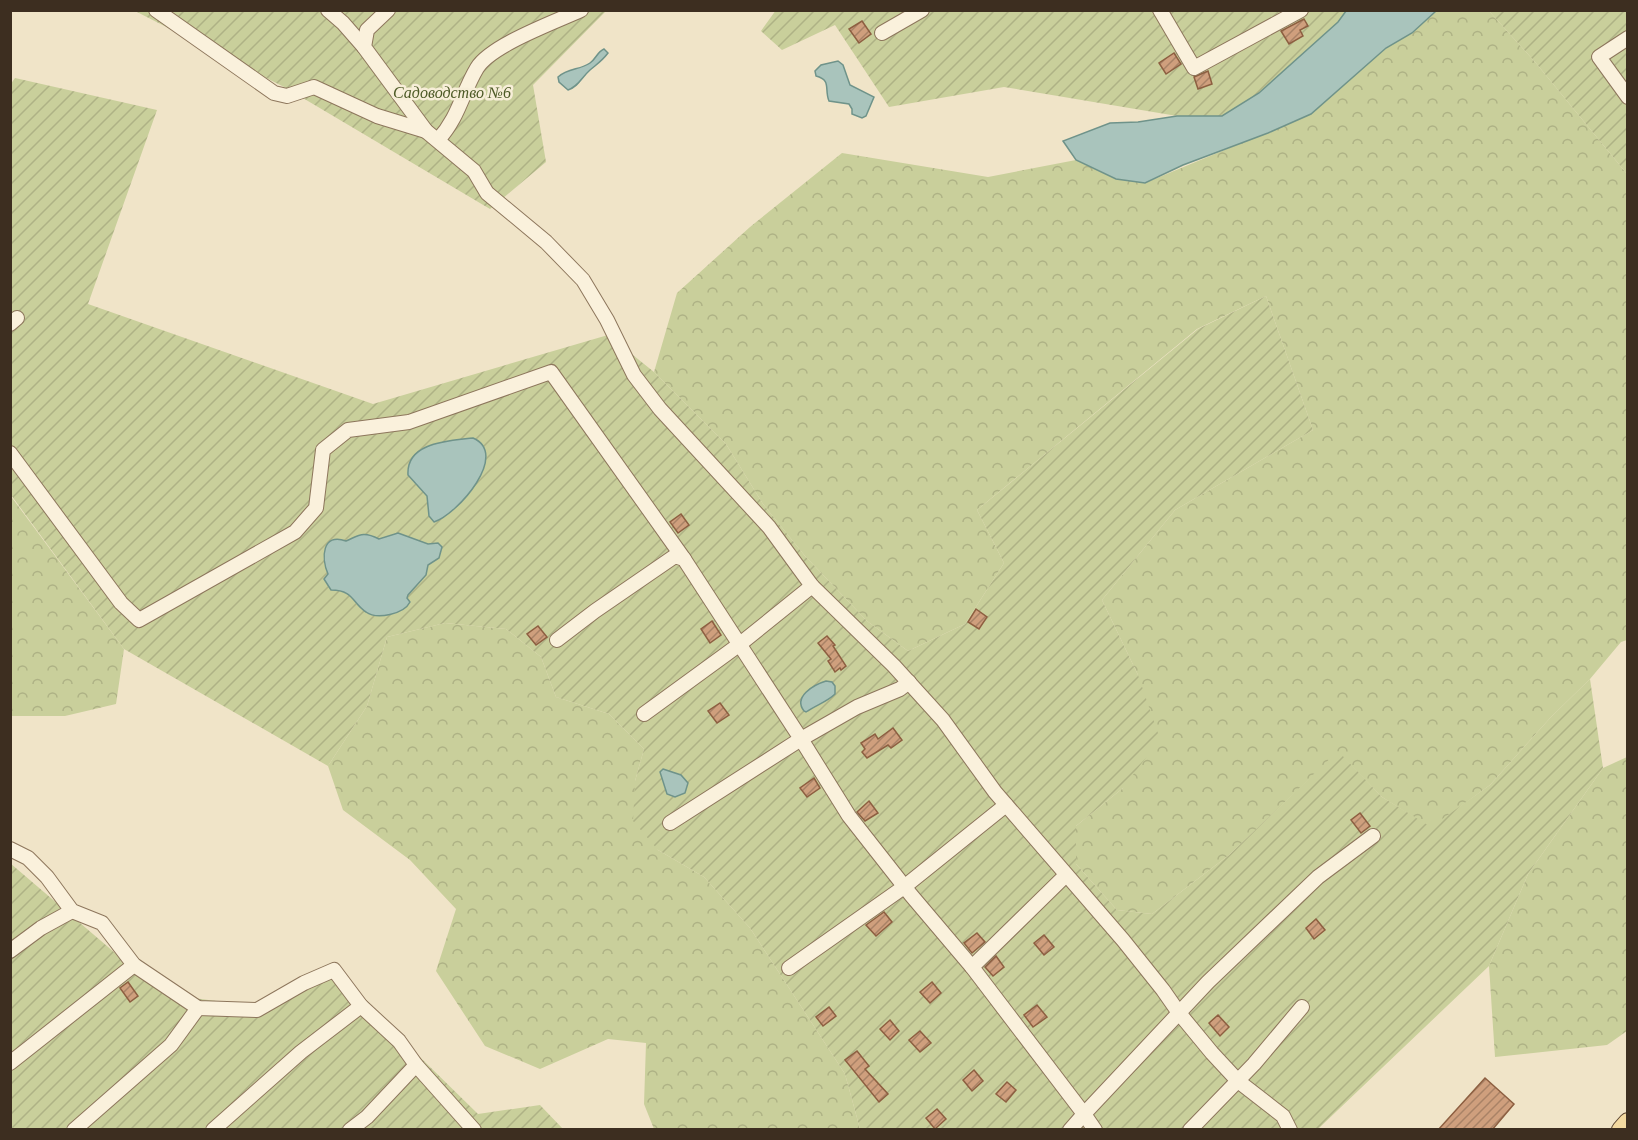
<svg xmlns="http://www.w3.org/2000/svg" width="1638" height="1140" viewBox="0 0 1638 1140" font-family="'Times New Roman',serif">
  <defs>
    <pattern id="forest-crowns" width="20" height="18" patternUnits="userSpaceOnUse" patternTransform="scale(1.5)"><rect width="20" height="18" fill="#c9cf9b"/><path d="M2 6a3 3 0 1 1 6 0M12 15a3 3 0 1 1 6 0" fill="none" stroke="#aeb285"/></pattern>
    <pattern id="garden-furrows" width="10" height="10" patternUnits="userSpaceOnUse" patternTransform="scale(1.5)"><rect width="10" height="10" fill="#c9cf9b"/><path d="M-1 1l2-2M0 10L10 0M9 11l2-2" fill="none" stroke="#aeb285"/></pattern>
    <pattern id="building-hatch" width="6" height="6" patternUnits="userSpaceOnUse" patternTransform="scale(1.5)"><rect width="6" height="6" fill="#cf9f7d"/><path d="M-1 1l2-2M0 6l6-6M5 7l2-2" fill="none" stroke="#a98266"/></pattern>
  </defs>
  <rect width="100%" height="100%" fill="#f0e4c8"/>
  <g fill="url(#forest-crowns)">
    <path d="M1436 11H1489L1535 62 1627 174V640L1621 642 1590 679 1551 717 1490 785 1431 828 1382 797 1338 752 1229 855 1152 914 1117 910 1076 864V826L1123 788 1138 675 1102 600 1175 510 1313 430 1266 296 1197 329 977 510 1004 563 965 624 908 651 867 621 805 556 763 504 726 444 654 372 677 293 750 227 842 153 988 177 1076 160 1116 179 1145 183 1311 114 1386 48 1412 33Z"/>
    <path d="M10 495 124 649 116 704 65 716H11Z"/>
    <path d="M445 623 506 629 541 657 556 697 609 714 644 749 635 781 658 850 704 877 750 928 845 1074 860 1129H654L644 1104 646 1043 608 1039 540 1069 485 1046 436 971 456 909 410 860 343 810 328 766 367 706 387 637Z"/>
    <path d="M1627 757V1031L1607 1045 1495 1057 1489 966 1528 874 1603 768Z"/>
  </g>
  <g fill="url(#garden-furrows)">
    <path d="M776 10 1346 11 1338 22 1259 93 1222 116H1177L1004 87 889 107 835 25 782 50 761 31Z"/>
    <path d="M135 11H606L533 85 546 162 490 209 286 88Z"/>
    <path d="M1489 11H1627V174L1535 62Z"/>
    <path d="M15 78 157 110 88 304 373 404 608 335 654 372 726 444 763 504 805 556 867 621 908 651 965 624 1004 563 977 510 1198 329 1266 296 1313 430 1175 510 1102 600 1138 675 1160 739 1123 788 1076 826V864L1117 910 1152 914 1229 855 1338 751 1382 797 1431 827 1490 785 1551 717 1590 679 1603 768 1528 874 1489 966 1318 1129H860L845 1074 750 928 704 877 658 850 633 821 635 781 644 749 609 714 556 697 541 657 506 629 445 623 387 637 367 706 328 766 124 649 11 495 10 85Z"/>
    <path d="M10 863 163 994 254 1006 328 967 478 1114 540 1105 563 1129H11Z"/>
  </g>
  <g fill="#a9c4bc" stroke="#6f938a" stroke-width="1.5">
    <path d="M1346 11H1436L1412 33 1386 48 1311 114 1268 133 1183 165 1145 183 1116 179 1076 160 1063 141 1110 123 1138 122 1177 116H1222L1259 93 1338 22Z"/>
    <path d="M604 49 608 53C602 61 597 64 590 70 581 78 579 86 568 90L559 82 558 77C568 68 580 70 590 63 596 59 597 52 604 49Z"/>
    <path d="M838 61 843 65 850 85 874 97 866 116 862 118 852 114V109L849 104 829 101C824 90 832 80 816 76L815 71 821 65Z"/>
    <path d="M473 438C510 454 458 514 434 522L429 516 427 496 408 475C406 442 449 441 473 438Z"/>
    <path d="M398 533 428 544 438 543 442 547 439 558 428 565 426 575 408 595 407 598 410 602C404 614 377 620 366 612 352 603 354 590 331 590L324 579 328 574C321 558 322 532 346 541 360 535 363 531 379 539Z"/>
    <path d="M826 681 832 682 835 686V694C827 702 816 705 806 712L804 711C793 697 813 685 826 681Z"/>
    <path d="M663 769 681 775 688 783 685 793 675 797 667 794 660 772Z"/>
  </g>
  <g fill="url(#building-hatch)" stroke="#8d5f41" stroke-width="1.5">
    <path d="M1304 19 1308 26 1300 30 1303 36 1289 44 1281 31Z"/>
    <path d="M862 21 871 34 859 43 849 29Z"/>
    <path d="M1174 53 1181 64 1166 74 1159 63Z"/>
    <path d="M1208 71 1212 84 1198 89 1194 77Z"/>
    <path d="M681 514 689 525 678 533 670 522Z"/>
    <path d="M976 609 987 617 979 629 968 622Z"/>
    <path d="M712 621 721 635 710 643 701 629Z"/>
    <path d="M538 626 547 637 536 645 527 634Z"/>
    <path d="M827 636 835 645 833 646 846 666 841 670 840 668 835 672 828 661 831 659 818 643Z"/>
    <path d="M720 703 729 715 717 723 708 711Z"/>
    <path d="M893 728 902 740 891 748 888 745 867 758 862 752 865 749 861 743 875 734 878 739Z"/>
    <path d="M814 778 820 788 807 797 800 788Z"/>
    <path d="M869 801 878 813 865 821 857 812Z"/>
    <path d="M1360 813 1370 826 1361 833 1351 820Z"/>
    <path d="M884 912 892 922 876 936 866 925Z"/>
    <path d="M1316 919 1325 930 1314 939 1306 928Z"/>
    <path d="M977 933 985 942 972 953 964 943Z"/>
    <path d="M1044 935 1054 947 1044 955 1034 943Z"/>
    <path d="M996 956 1004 967 993 976 985 967Z"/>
    <path d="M128 982 138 996 130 1002 120 988Z"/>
    <path d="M932 982 941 993 930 1003 920 992Z"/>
    <path d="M1037 1005 1047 1017 1033 1027 1024 1015Z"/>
    <path d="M829 1007 836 1016 823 1026 816 1017Z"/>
    <path d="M1218 1015 1229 1027 1220 1036 1209 1023Z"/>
    <path d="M890 1020 899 1031 890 1040 880 1029Z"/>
    <path d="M920 1031 931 1043 920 1052 909 1040Z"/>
    <path d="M857 1051 869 1066 865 1069 888 1094 879 1102 845 1060Z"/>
    <path d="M974 1070 983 1081 972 1091 963 1080Z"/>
    <path d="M1485 1078 1514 1104 1492 1130H1438Z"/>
    <path d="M1007 1082 1016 1090 1006 1102 996 1094Z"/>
    <path d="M937 1109 946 1119 935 1129 926 1118Z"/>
  </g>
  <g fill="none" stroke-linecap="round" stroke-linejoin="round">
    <defs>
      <g id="minor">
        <path d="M156 10 274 93 287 96 314 87 377 116 426 131"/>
        <path d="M328 10 343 23 364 47"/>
        <path d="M388 10 367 30 364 47 426 131 474 171 487 193 546 242 583 280 607 320 634 375 660 409 769 527 812 586 894 666 943 720 995 792 1123 940 1163 990 1179 1013 1212 1053 1238 1081 1283 1116 1290 1130"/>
        <path d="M1160 10 1194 68 1301 10"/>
        <path d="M882 33 922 10"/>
        <path d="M1628 38 1599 57 1628 97"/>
        <path d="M438 140C459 117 462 93 477 68 491 45 555 22 581 10"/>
        <path d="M10 324 17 318"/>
        <path d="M10 453 121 603 139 620 295 532 316 508 323 450 348 430 409 422 551 372 684 559"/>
        <path d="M557 640 595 611 675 556 684 559 801 739 670 823"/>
        <path d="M909 682 900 689 857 707 801 739 849 816 911 895 972 967"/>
        <path d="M644 714 740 644 812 586"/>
        <path d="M10 849 28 858 47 877 72 911 102 923 134 965 198 1008 257 1010 304 983 334 970 361 1006 399 1041 416 1065 474 1130"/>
        <path d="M1066 875 972 967 1084 1114 1070 1130"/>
        <path d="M10 951 41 928 72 911"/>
        <path d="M789 968 904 887 1006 805"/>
        <path d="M10 1063 134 965"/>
        <path d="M74 1130 171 1045 198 1008"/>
        <path d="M213 1130 301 1052 361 1006"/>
        <path d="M350 1130 367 1117 416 1065"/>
        <path d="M1095 1130 1084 1114 1208 982 1318 877 1373 836"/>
        <path d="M1190 1130 1254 1064 1302 1007"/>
      </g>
      <path id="major" d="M1621 1130 1628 1122"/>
    </defs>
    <use href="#minor" stroke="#8d765c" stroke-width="16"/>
    <use href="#major" stroke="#5b4430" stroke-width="20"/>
    <use href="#minor" stroke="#faf1dc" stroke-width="14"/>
    <use href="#major" stroke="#f3d9a0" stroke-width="18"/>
  </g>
  <g text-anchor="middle" stroke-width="5" stroke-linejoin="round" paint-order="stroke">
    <g font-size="16" font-style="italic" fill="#4d5a26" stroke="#f7eed8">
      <text x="452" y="98">Садоводство №6</text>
    </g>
  </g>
  <rect width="1638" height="1140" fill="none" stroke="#3d2e20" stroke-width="24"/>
</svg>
